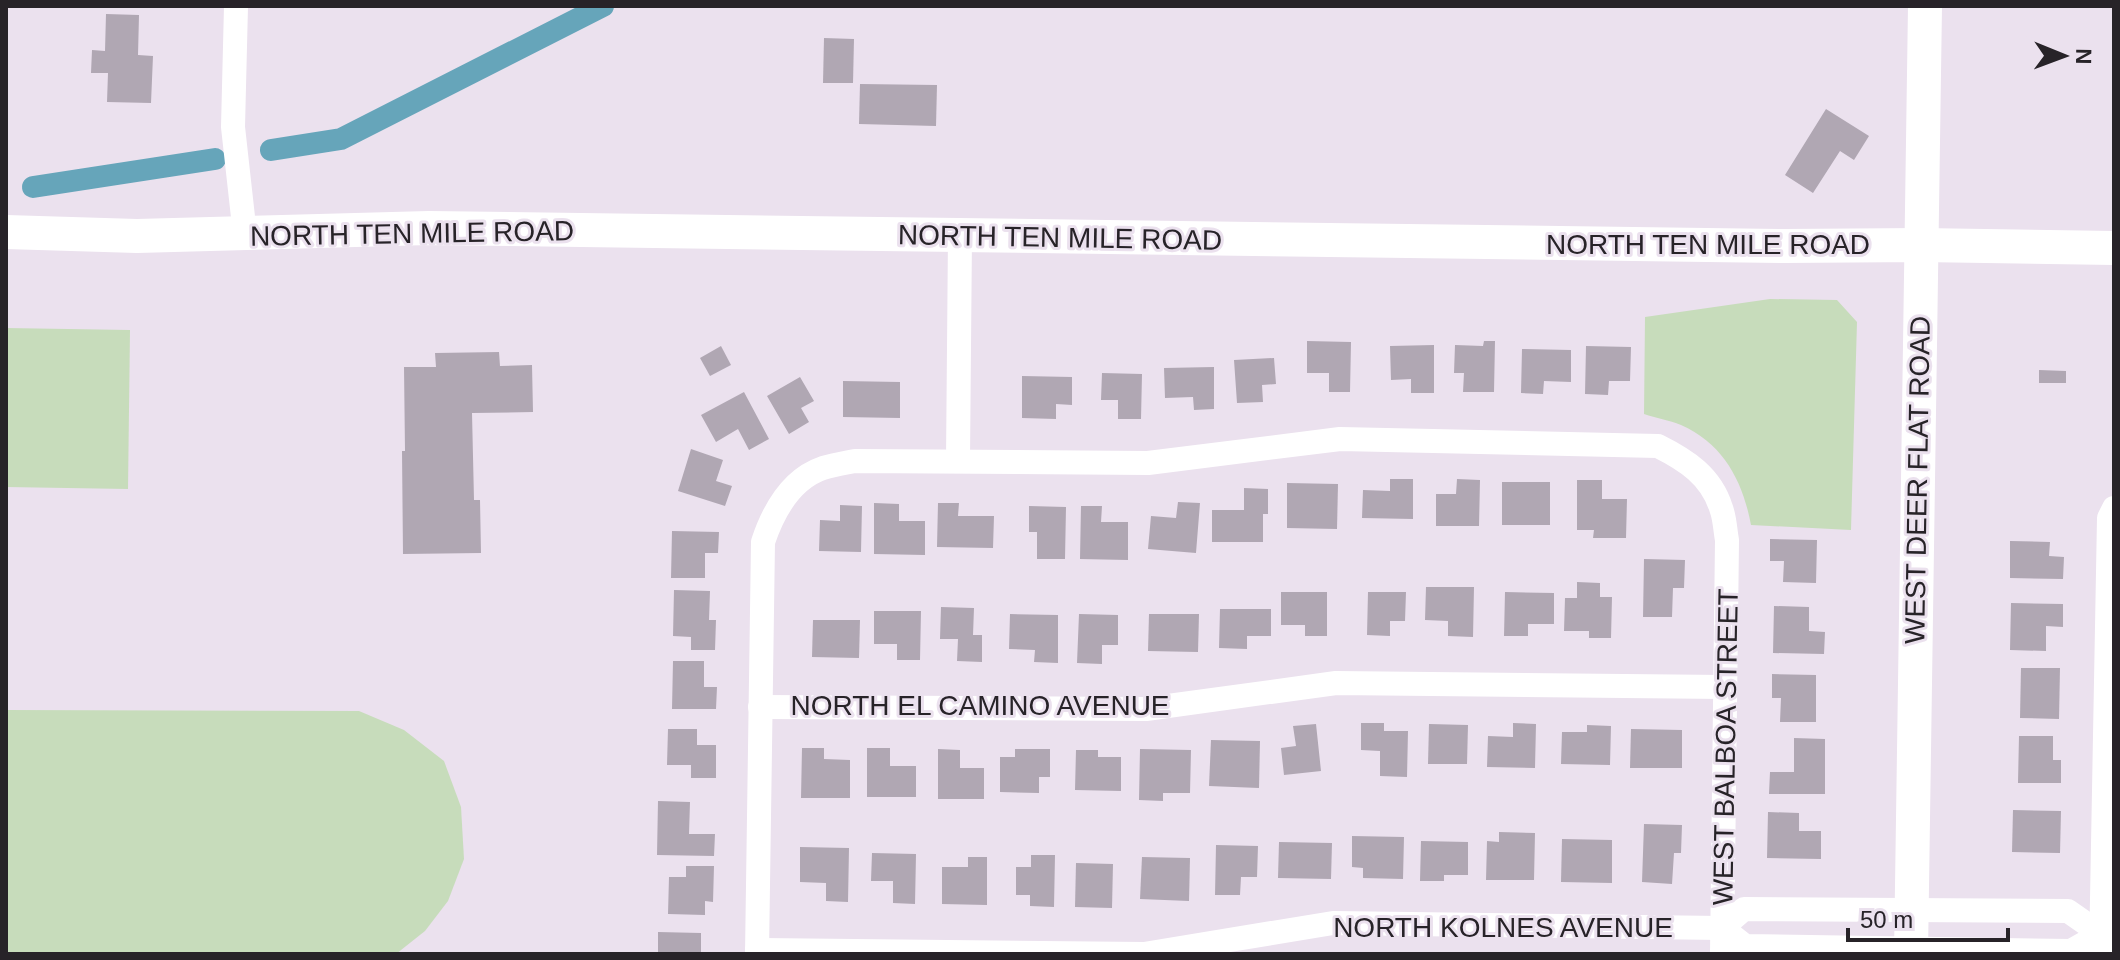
<svg xmlns="http://www.w3.org/2000/svg" width="2120" height="960" viewBox="0 0 2120 960" font-family="Arial,sans-serif">
  <rect width="100%" height="100%" fill="#ebe1ee"/>
  <g fill="#c7dcbb">
    <path d="M1770 299 1837 300 1857 322 1851 530 1751 525C1743 482 1724 444 1681 425 1669 420 1656 418 1644 414L1645 317Z"/>
    <path d="M6 328 130 330 128 489 6 487Z"/>
    <path d="M6 710 359 711 404 730 444 761 461 807 464 859 448 901 425 931 396 954H6Z"/>
  </g>
  <g fill="none" stroke-linecap="round" stroke-linejoin="round">
    <g stroke="#66a5ba" stroke-width="22">
      <path d="M271 150 341 139 603 6"/>
      <path d="M33 187 215 159"/>
    </g>
  </g>
  <g fill="#b0a7b3">
    <path d="M106 14 139 15 138 55 153 56 151 103 107 102 108 73H91L92 50 105 51Z"/>
    <path d="M824 38 854 39 853 83H823Z"/>
    <path d="M860 84 937 85 936 126 859 124Z"/>
    <path d="M1826 109 1869 136 1854 160 1840 151 1813 193 1785 175Z"/>
    <path d="M1307 341 1351 342 1350 392H1329V373H1307Z"/>
    <path d="M1484 341H1495L1494 392H1463L1464 373H1454L1455 345 1483 346Z"/>
    <path d="M1434 345V393H1411V379L1391 380 1390 346Z"/>
    <path d="M721 346 731 365 710 376 700 358Z"/>
    <path d="M1586 346 1631 347 1630 381H1609L1608 395 1585 394Z"/>
    <path d="M1522 349 1571 350V382L1544 381 1543 394 1521 393Z"/>
    <path d="M499 352 500 366 532 365 533 412 472 413 474 500H480L481 553 403 554 402 451H405L404 367H436L435 353Z"/>
    <path d="M1274 358 1276 384 1262 385 1263 402 1237 403 1234 360Z"/>
    <path d="M1214 367V409L1194 410 1193 397 1165 398 1164 368Z"/>
    <path d="M2039 370 2066 371V383H2039Z"/>
    <path d="M1102 373 1142 374 1141 419H1118V400H1101Z"/>
    <path d="M1022 376 1072 377V405L1056 404V419L1022 418Z"/>
    <path d="M800 377 814 401 801 408 809 422 789 434 767 396Z"/>
    <path d="M843 381 900 382V418L843 417Z"/>
    <path d="M744 392 769 439 749 450 738 429 716 442 701 415Z"/>
    <path d="M691 449 723 460 716 481 732 486 725 506 678 491Z"/>
    <path d="M1390 479H1413V519L1362 518 1363 490 1390 491Z"/>
    <path d="M1457 479 1480 480 1479 526H1436V494H1456Z"/>
    <path d="M1577 480H1602V499H1627L1626 538H1593L1594 530H1577Z"/>
    <rect x="1502" y="482" width="48" height="43"/>
    <path d="M1287 483 1338 484 1337 529 1287 528Z"/>
    <path d="M1244 488 1268 489V514H1263V542H1212V510H1244Z"/>
    <path d="M1178 502 1200 503 1196 553 1148 549 1151 516 1176 518Z"/>
    <path d="M874 503 899 504V521H925V555L874 554Z"/>
    <path d="M938 503H959L958 516H994L993 548 937 547Z"/>
    <path d="M840 505 862 506 861 552 819 551 820 520 840 521Z"/>
    <path d="M1029 506 1066 507 1065 559H1037V532H1029Z"/>
    <path d="M1081 506H1102L1101 522H1128V560L1080 559Z"/>
    <path d="M672 531 719 532 718 553H705V578H671Z"/>
    <path d="M1770 539 1817 540 1816 583 1783 582 1784 561H1770Z"/>
    <path d="M2010 541 2050 542 2049 556 2064 557 2063 579 2010 578Z"/>
    <path d="M1644 559 1685 560 1684 588H1673L1672 617H1643Z"/>
    <path d="M1577 582 1600 583V597H1612L1611 638H1589V631H1564L1565 598H1577Z"/>
    <path d="M1426 587H1474L1473 637 1448 636V621L1425 620Z"/>
    <path d="M674 590 710 591 709 620H716L715 650H691V637L673 636Z"/>
    <path d="M1281 592H1327V636H1305V625H1281Z"/>
    <path d="M1368 592H1406L1405 621H1390V636L1367 635Z"/>
    <path d="M1505 592 1554 593V624H1528V636H1504Z"/>
    <path d="M2011 603 2063 604V627L2046 626V651L2010 650Z"/>
    <path d="M1774 606 1809 607V631L1825 632 1824 654 1773 653Z"/>
    <path d="M941 607 974 608 973 635H982V662L957 661 958 639H940Z"/>
    <path d="M1220 609H1271V636H1247V649L1219 648Z"/>
    <path d="M874 611H921L920 660H897V644H874Z"/>
    <path d="M1010 614 1058 615V663L1034 662 1035 650 1009 649Z"/>
    <path d="M1079 614 1118 615V645H1102V664L1077 663Z"/>
    <path d="M1149 614H1199L1198 652 1148 651Z"/>
    <path d="M813 620H860L859 658 812 657Z"/>
    <path d="M673 661H704V687H717L716 709H672Z"/>
    <path d="M2021 668H2060L2059 719 2020 718Z"/>
    <path d="M1772 674 1816 675V722H1780L1781 698H1772Z"/>
    <path d="M1361 723H1384V731H1408L1407 777 1380 776V751L1361 750Z"/>
    <path d="M1513 723 1536 724 1535 768 1487 767 1488 736 1513 737Z"/>
    <path d="M1316 724 1321 771 1284 775 1281 748 1296 746 1293 726Z"/>
    <path d="M1429 724 1468 725 1467 764H1428Z"/>
    <path d="M1587 725 1611 726 1610 765 1561 764 1562 732H1587Z"/>
    <path d="M668 729H697V745H716V778H691V765H667Z"/>
    <path d="M1631 729 1682 730V768H1630Z"/>
    <path d="M2019 736H2053V760H2061V783H2018Z"/>
    <path d="M1794 738 1825 739V794H1769L1770 772H1794Z"/>
    <path d="M1211 740 1260 741 1259 788 1209 786Z"/>
    <path d="M802 748H824V759L850 760V798H801Z"/>
    <path d="M867 748H890V766H916V797H867Z"/>
    <path d="M938 749 960 750V768H984V799H938Z"/>
    <path d="M1015 749H1050V777H1039V793L1000 792V757H1015Z"/>
    <path d="M1140 749 1191 750 1190 793H1163V801L1139 800Z"/>
    <path d="M1076 750H1098V757H1121V791L1075 790Z"/>
    <path d="M658 801 690 802 689 834H715L714 856 657 855Z"/>
    <path d="M2013 810 2061 811 2060 853 2012 852Z"/>
    <path d="M1768 812 1799 813V831H1821V859L1767 858Z"/>
    <path d="M1644 824 1682 825 1681 853H1674L1672 884 1642 882Z"/>
    <path d="M1499 832 1535 833 1534 880H1486L1487 841 1499 842Z"/>
    <path d="M1352 836 1404 837 1403 879 1363 878V868L1352 867Z"/>
    <path d="M1562 839 1612 840V883L1561 882Z"/>
    <path d="M1421 841 1468 842V875H1444V881H1420Z"/>
    <path d="M1279 842 1332 843 1331 879 1278 878Z"/>
    <path d="M1216 845 1258 846 1257 877H1241L1240 895H1215Z"/>
    <path d="M800 847 849 848 848 902 826 901V883L800 882Z"/>
    <path d="M872 853 916 854 915 904 893 903V881H871Z"/>
    <path d="M1031 855H1055L1054 907 1030 906V895H1016V867H1031Z"/>
    <path d="M968 857H987V905L942 904V867H968Z"/>
    <path d="M1142 857 1190 858 1189 901 1140 899Z"/>
    <path d="M1076 863 1113 864 1112 908 1075 907Z"/>
    <path d="M686 866H714L713 902 705 901V915L668 914 669 877H686Z"/>
    <path d="M658 932 701 933V954H658Z"/>
  </g>
  <g fill="none" stroke-linecap="round" stroke-linejoin="round">
    <g stroke="#fff" stroke-width="24">
      <path d="M236 6 233 127 245 235"/>
      <path d="M958 460 960 235"/>
      <path d="M760 707 1146 709 1336 683 1725 687"/>
      <path d="M2101 934 2068 911 1744 909 1722 928 1745 946 2071 951 2101 934H2114"/>
      <path d="M757 950 1144 954 1333 923 1722 928"/>
      <path d="M757 954 763 542C773 512 791 479 823 468 833 465 845 463 855 461L1148 463 1340 439 1658 446C1686 460 1711 476 1721 508 1725 518 1725 530 1727 540L1722 954"/>
      <path d="M2101 954 2109 518 2114 508"/>
    </g>
    <g stroke="#fff" stroke-width="34">
      <path d="M6 232 137 236 429 228 1784 246 1921 245 2114 248"/>
      <path d="M1911 954 1925 6"/>
    </g>
  </g>
  <g text-anchor="middle" stroke-width="6" stroke-linejoin="round" paint-order="stroke">
    <g font-size="28" fill="#272328" stroke="#ebe1ee">
      <text transform="translate(412 233) rotate(-1)" y="10">NORTH TEN MILE ROAD</text>
      <text transform="translate(1060 237) rotate(1)" y="10">NORTH TEN MILE ROAD</text>
      <text x="1708" y="254">NORTH TEN MILE ROAD</text>
      <text transform="translate(1917 480) rotate(-89)" y="10">WEST DEER FLAT ROAD</text>
      <text x="980" y="715">NORTH EL CAMINO AVENUE</text>
      <text transform="translate(1725 747) rotate(-89)" y="10">WEST BALBOA STREET</text>
      <text x="1503" y="937">NORTH KOLNES AVENUE</text>
    </g>
  </g>
  <rect width="2120" height="960" fill="none" stroke="#272328" stroke-width="16"/>
  <g transform="translate(2064 56) rotate(91)" stroke="#ebe1ee" stroke-width="6" paint-order="stroke">
  <path d="M0-6L14 30L0 20L-14 30Z" fill="#272328"/>
  <text y="-12" font-size="22" font-weight="bold" text-anchor="middle" fill="#272328">N</text>
  </g>
  <path d="M1848 928v12h160v-12" fill="none" stroke="#272328" stroke-width="4"/>
  <text x="1860" y="928" font-size="24" fill="#272328" stroke="#ebe1ee" stroke-width="6" paint-order="stroke">50 m</text>
</svg>
